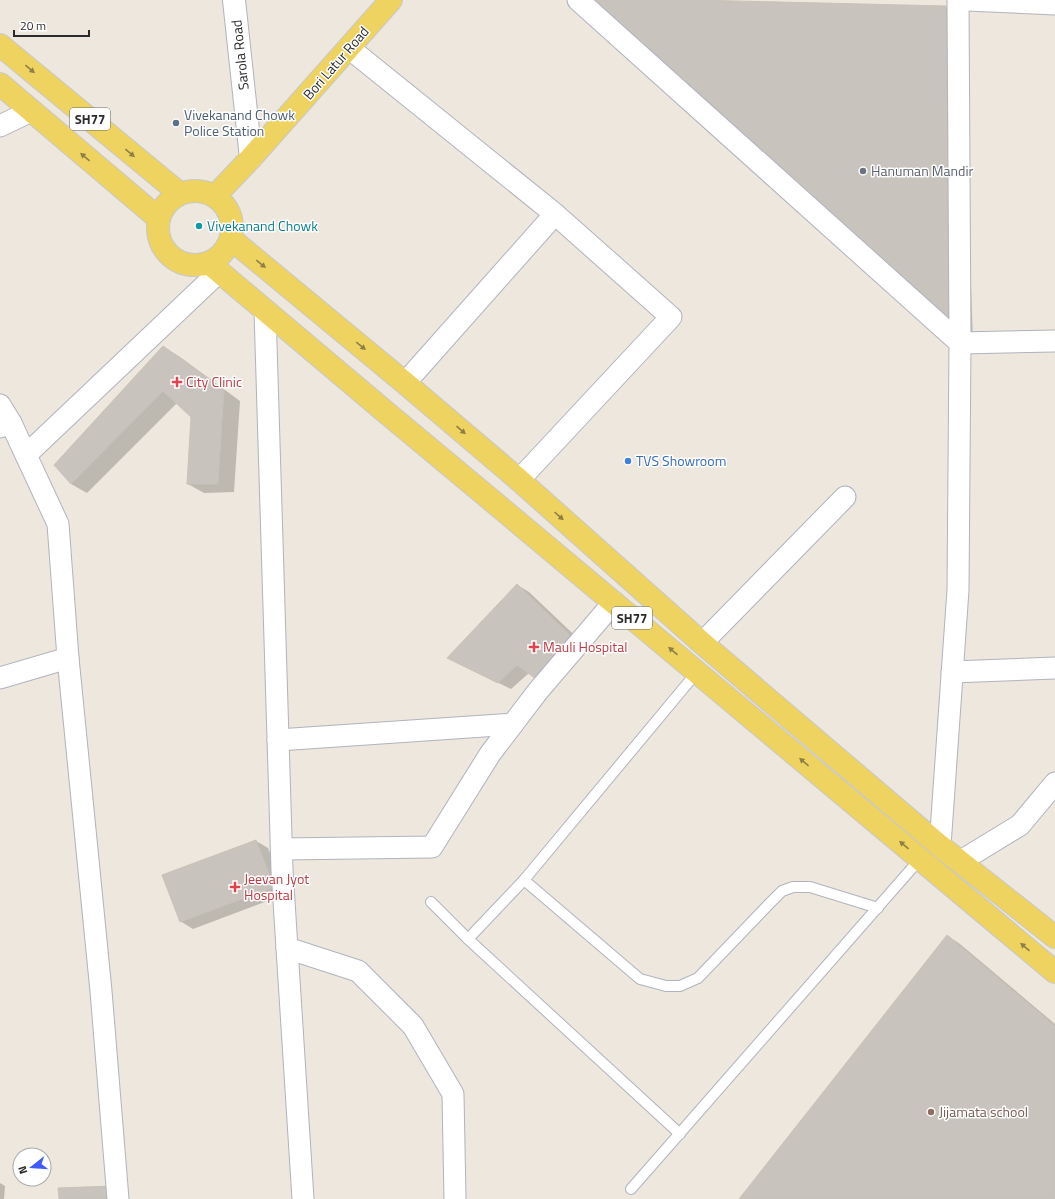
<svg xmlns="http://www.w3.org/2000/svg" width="1055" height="1199" viewBox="0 0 1055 1199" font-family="'Titillium Web',sans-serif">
  <rect width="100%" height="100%" fill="#ede7dd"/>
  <g fill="#0003">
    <path d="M651 0 945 7 962 16 973 343Z"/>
    <path d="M164 347 180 357 240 401 234 492 204 493 188 484 192 416 177 403 87 493 71 484Z"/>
    <path d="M517 585 529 592 588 648 529 673 511 689 461 665Z"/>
    <path d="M256 841 268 848 286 894 193 929 180 921Z"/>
    <path d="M948 936 960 944 1055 1024V1199H740Z"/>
    <path d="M0 1183 5 1186 4 1199H0Z"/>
  </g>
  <g fill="#c8c3bd" stroke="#c8c3b7">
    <path d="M587 0H694L946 6 957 335Z"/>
    <path d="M163 346 224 390 218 484H187L191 417 163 391 71 484 54 465Z"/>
    <path d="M517 584 576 641 539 681 517 665 498 683 447 658Z"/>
    <path d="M256 840 274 887 180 922 162 875Z"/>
    <path d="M947 935 1055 1026V1199H739Z"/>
    <path d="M112 1186 113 1199H59L58 1188Z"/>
  </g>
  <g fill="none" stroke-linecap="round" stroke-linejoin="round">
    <defs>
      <g id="service">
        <path d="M524 880 640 979 666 986H680L698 978 769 904 782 891 793 887H810L878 908"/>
        <path d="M431 902 468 939 680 1134"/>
        <path d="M468 939 524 880 697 672"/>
        <path d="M631 1189 920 859"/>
      </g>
      <g id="minor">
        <path d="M578 0 960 343 958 590 940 846"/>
        <path d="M958 0 960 343 1055 341"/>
        <path d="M967 0 1055 4"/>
        <path d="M349 48 555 214 405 383"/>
        <path d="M0 126 31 111"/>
        <path d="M265 311 282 870 303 1199"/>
        <path d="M0 405 11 423 0 427"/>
        <path d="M11 423 58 524 68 658 101 991 118 1199"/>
        <path d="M26 455 219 272"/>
        <path d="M519 480 671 317 555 214"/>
        <path d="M702 643 845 497"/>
        <path d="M952 672 1055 668"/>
        <path d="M0 678 68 658"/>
        <path d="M278 740 513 724"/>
        <path d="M282 849 432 847 490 754 538 691 614 602"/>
        <path d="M961 861 1020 825 1055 783"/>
        <path d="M287 948 358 971 413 1026 453 1094 455 1199"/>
      </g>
      <path id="secondary" d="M234 0 251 158"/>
      <g id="primary">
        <path d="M0 45 179 193"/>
        <path d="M0 84 158 218"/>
        <circle cx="195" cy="228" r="37"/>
        <path d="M215 196 251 158 391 0"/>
        <path d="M231 239 405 383 519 480 702 643 940 846 1055 937"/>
        <path d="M209 263 382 409 496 504 1055 972"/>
      </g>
    </defs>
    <use href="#service" stroke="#b1b3be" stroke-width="12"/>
    <use href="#minor" stroke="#b1b3be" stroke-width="23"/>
    <use href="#secondary" stroke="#b1b3be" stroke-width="24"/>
    <use href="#primary" stroke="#c8c8c8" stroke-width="24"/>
    <use href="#service" stroke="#fff" stroke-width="10"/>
    <use href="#minor" stroke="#fff" stroke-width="21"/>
    <use href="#secondary" stroke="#fff" stroke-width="22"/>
    <use href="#primary" stroke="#efd360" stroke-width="22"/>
  </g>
  <defs><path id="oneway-solid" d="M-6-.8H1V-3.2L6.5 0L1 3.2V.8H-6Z"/></defs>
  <g fill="#8d7f46">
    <use href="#oneway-solid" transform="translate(30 69) rotate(40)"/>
    <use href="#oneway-solid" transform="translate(130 153) rotate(40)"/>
    <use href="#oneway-solid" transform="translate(85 157) rotate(-140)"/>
    <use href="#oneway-solid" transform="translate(261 264) rotate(39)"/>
    <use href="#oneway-solid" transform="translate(361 346) rotate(39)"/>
    <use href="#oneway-solid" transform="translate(461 430) rotate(41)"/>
    <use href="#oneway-solid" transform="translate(559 516) rotate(42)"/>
    <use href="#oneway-solid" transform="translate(673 651) rotate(-140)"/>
    <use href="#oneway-solid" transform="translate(804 762) rotate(-140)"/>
    <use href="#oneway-solid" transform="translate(904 845) rotate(-140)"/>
    <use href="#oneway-solid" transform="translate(1025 947) rotate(-140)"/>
  </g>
  <circle fill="#5c6f8a" stroke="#fff" stroke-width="1.5" cx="176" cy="123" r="4"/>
  <circle fill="#6b7280" stroke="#fff" stroke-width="1.5" cx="863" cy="171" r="4"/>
  <circle fill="#0f9aa8" stroke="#fff" stroke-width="1.5" cx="199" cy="226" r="4"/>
  <g fill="#e0444e" stroke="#fff" stroke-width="1.5">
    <path d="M175 376h4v4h4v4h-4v4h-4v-4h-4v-4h4z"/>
    <path d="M532 641h4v4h4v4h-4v4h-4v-4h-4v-4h4z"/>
    <path d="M233 881h4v4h4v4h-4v4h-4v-4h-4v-4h4z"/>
  </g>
  <circle fill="#3f7fe0" stroke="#fff" stroke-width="1.5" cx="628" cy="461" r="4"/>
  <circle fill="#8d6e63" stroke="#fff" stroke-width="1.5" cx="931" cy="1112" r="4"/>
  <g text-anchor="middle" stroke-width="3" stroke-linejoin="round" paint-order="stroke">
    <g fill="#fff" stroke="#6b6b6b" stroke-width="1">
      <rect x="70" y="108" width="40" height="22" rx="3"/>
      <rect x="612" y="607" width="40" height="22" rx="3"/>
    </g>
    <g font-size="13" font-weight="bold" fill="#2b2b2b">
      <text x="90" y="124">SH77</text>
      <text x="632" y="623">SH77</text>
    </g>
    <g font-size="14" fill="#2b2b2b" stroke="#fff">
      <text transform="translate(240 55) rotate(-96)" y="5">Sarola Road</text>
      <text transform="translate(336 63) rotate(-49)" y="5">Bori Latur Road</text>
    </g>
    <g font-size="14" fill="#4e5e75" stroke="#fff" text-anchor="start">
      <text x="184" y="120">Vivekanand Chowk<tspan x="184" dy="16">Police Station</tspan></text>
    </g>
    <g font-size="14" fill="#5b616d" stroke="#fff" text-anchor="start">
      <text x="871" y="176">Hanuman Mandir</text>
    </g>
    <g font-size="14" fill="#0d838f" stroke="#fff" text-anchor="start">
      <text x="207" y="231">Vivekanand Chowk</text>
    </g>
    <g font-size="14" fill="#be3a42" stroke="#fff" text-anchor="start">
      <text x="186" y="387">City Clinic</text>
      <text x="543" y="652">Mauli Hospital</text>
      <text x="244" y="884">Jeevan Jyot<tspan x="244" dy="16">Hospital</tspan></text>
    </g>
    <g font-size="14" fill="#366cbe" stroke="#fff" text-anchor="start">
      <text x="636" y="466">TVS Showroom</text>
    </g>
    <g font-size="14" fill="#785e54" stroke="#fff" text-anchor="start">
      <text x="939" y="1117">Jijamata school</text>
    </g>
  </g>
  <g transform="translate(32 1167) rotate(253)"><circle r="19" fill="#ffffff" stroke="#aaaaaa"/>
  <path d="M0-3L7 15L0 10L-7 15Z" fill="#405bf7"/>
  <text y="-6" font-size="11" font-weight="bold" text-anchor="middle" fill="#2b2b2b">N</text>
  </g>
  <path d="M14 30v6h75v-6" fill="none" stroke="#2b2b2b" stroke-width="2"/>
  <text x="20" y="30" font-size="12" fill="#2b2b2b" stroke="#ffffff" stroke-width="3" paint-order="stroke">20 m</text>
</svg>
